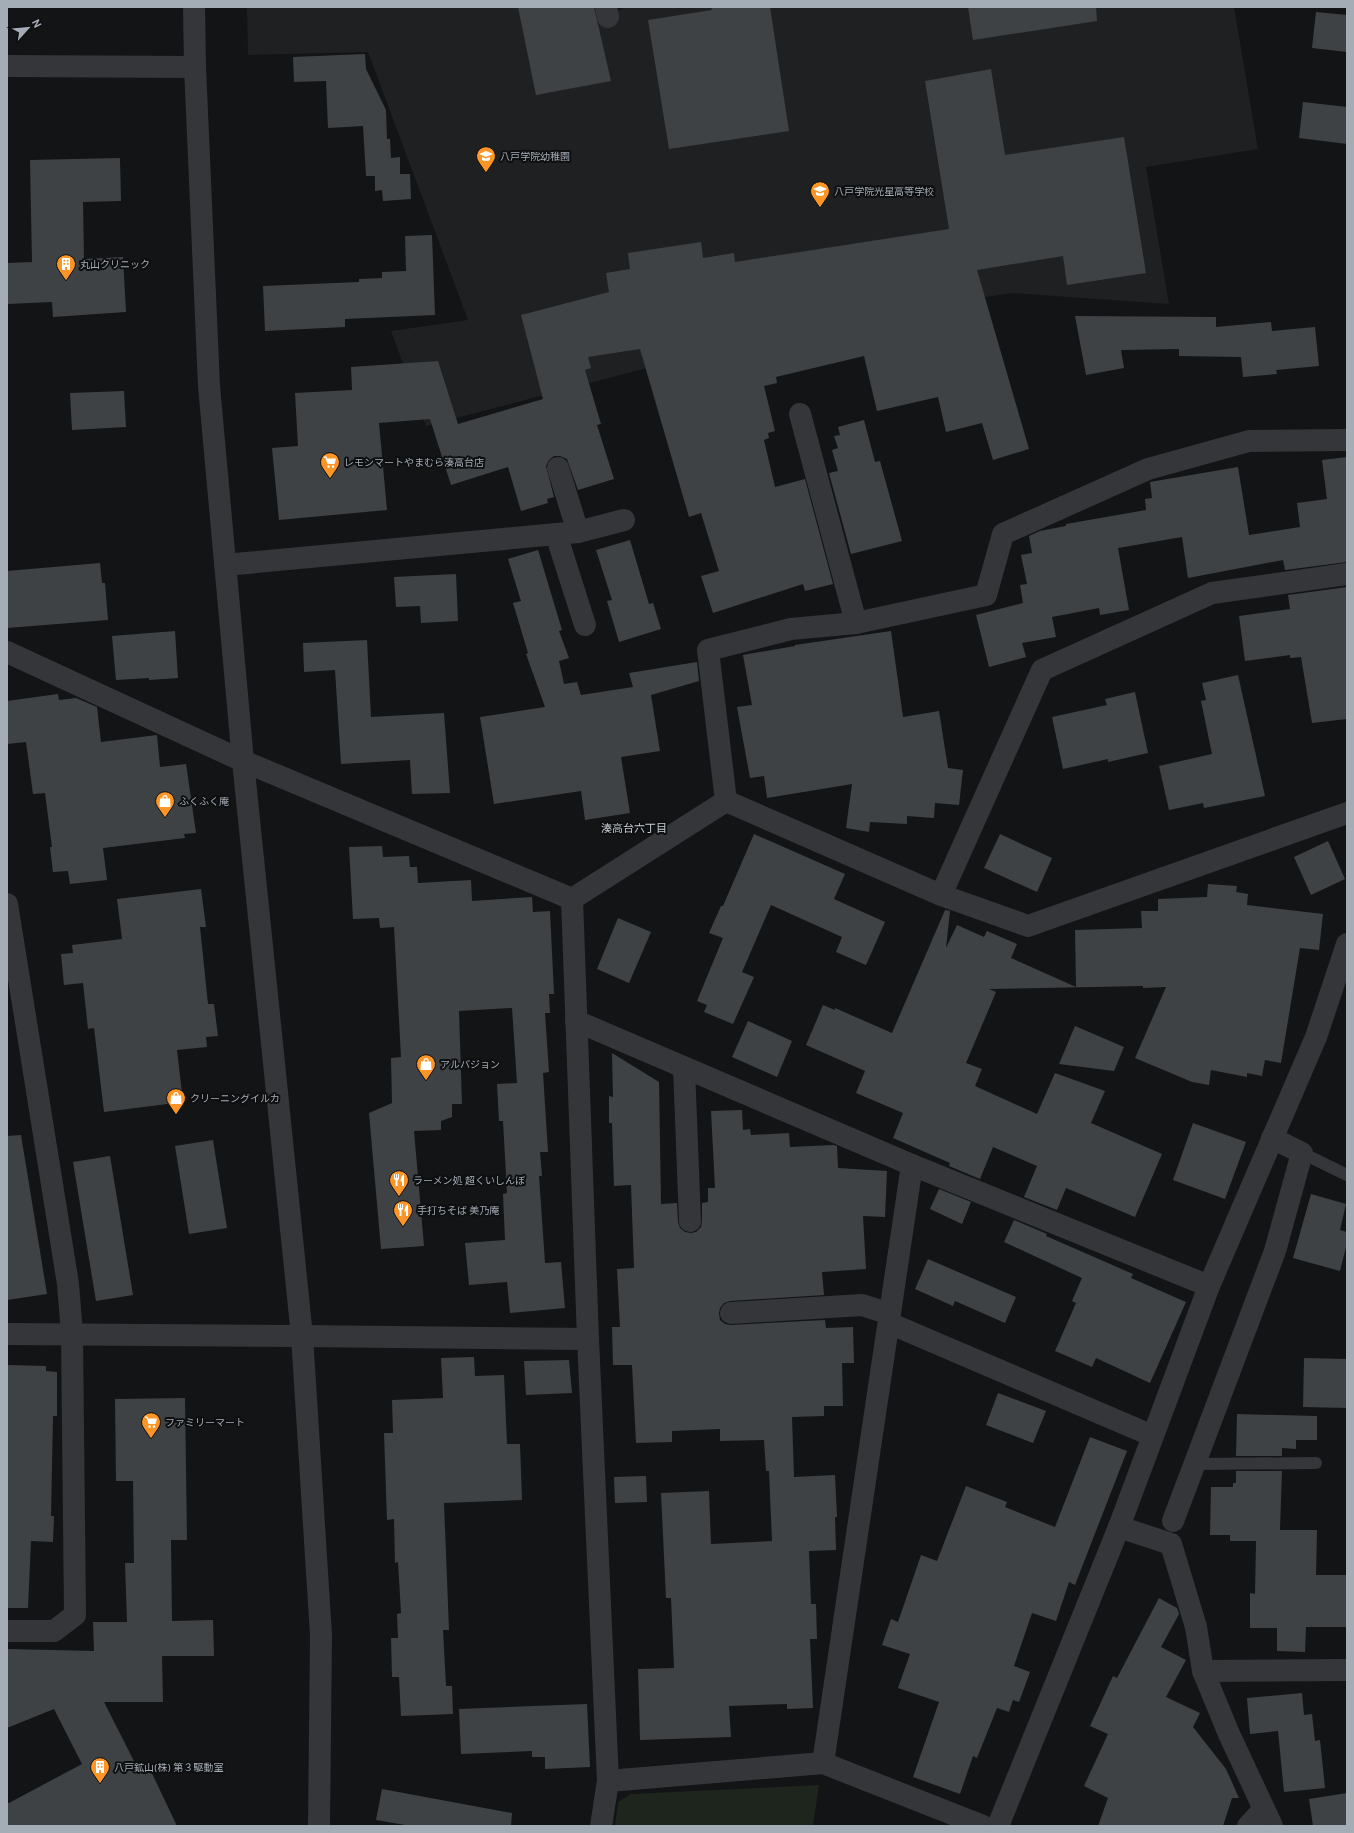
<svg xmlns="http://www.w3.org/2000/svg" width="1354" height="1833" viewBox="0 0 1354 1833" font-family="Overpass,'Noto Sans JP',sans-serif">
  <rect width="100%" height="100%" fill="#131415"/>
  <path fill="#1f2022" d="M247 7H606L608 17 625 7H1234L1258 149 1146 167 1169 304 1013 293 833 319 426 426 391 331 468 320 368 52 248 55Z"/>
  <path fill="#1d251d" d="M819 1785 813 1826H615L618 1802 631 1794Z"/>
  <g fill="#3f4245">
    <path d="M518 7H594L611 81 536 95Z"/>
    <path d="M711 7H770L789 131 669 149 648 20 712 10Z"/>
    <path d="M968 7H1096L1097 21 973 40Z"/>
    <path d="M1316 12 1347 15V52L1312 48Z"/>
    <path d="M365 54 366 69 386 110 387 139H390L391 158 400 157V174H410L411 199 383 201 382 190 375 191V176H366L363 126 328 128 326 81 294 82 293 57Z"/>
    <path d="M991 69 1005 155 1124 137 1146 273 1067 285 1063 256 977 270 1029 449 993 460 982 423 946 432 938 397 877 411 864 356 776 377 777 383 764 386 775 431 768 433 769 438 764 440 775 487 805 479 833 584 805 591 803 584 713 613 701 576 719 571 701 513 689 517 640 349 588 357 591 368 585 370 601 424 597 425 614 479 578 490 567 459 560 456H554L549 460 546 466 554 497 547 499 548 503 521 511 508 467 451 485 430 419 379 423 387 510 279 520 272 448 298 446 295 393 352 390 351 367 438 361 458 424 543 399 521 315 609 292 606 273 630 269 628 253 701 242 703 258 734 253 735 262 949 229 925 81Z"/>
    <path d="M1303 102 1347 107V144L1299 138Z"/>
    <path d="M120 158 121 201 83 202 84 259 123 257 126 312 53 317 52 302 7 304V263L32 262 30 160Z"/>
    <path d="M432 235 435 315 345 319V327L265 331 263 286 359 282V279L382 278V272L406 271 405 236Z"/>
    <path d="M1075 316 1216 317V327L1271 322 1272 331 1315 327 1319 366 1276 370 1277 374 1243 377 1241 357 1179 356V349L1121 350 1124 368 1086 375Z"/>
    <path d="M124 391 126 427 72 430 70 393Z"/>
    <path d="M864 420 875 462 880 461 902 541 851 554 829 473 838 471 832 450 838 448 834 436 840 435 838 427Z"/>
    <path d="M1347 457V562L1285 570 1283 560 1188 578 1182 537 1118 548 1129 610 1100 615 1099 608 1052 617 1056 637 1022 643 1026 657 989 667 976 615 1023 603 1020 585 1027 584 1021 555 1032 553 1029 536 1040 531 1066 526V524L1146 510 1145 499 1152 498 1150 482 1238 467 1249 535 1300 527 1297 503 1327 499 1322 460Z"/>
    <path d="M630 540 649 604 653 603 661 629 619 642 607 601 612 600 596 550Z"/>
    <path d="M538 550 562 630 559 631 569 658 559 661 564 684 577 682 581 695 633 687 629 673 697 662 699 681 651 695 660 751 621 757 630 813 585 820 581 791 494 804 480 717 545 707 526 654 528 653 513 603 521 601 508 559Z"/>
    <path d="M100 563 102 583H105L108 620 7 628V571Z"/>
    <path d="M456 574 458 621 421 623 420 606 396 607 394 577Z"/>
    <path d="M1347 587V719L1312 723 1301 657 1290 658V655L1245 661 1239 616 1290 609 1288 595Z"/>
    <path d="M175 631 178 678 149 680V678L116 680 112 636Z"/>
    <path d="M891 631 903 717 939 711 948 768 963 770 959 805 935 803 934 818 907 816V824L870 822 869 832 846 828 852 784 767 798 764 776 750 778 737 707 752 705 743 655 795 646V645Z"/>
    <path d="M367 640 371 717 444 713 450 793 412 794 410 760 341 764 335 670 304 672 303 643Z"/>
    <path d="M1238 675 1265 796 1204 808 1203 803 1169 810 1159 766 1212 754 1201 701 1206 700 1202 683Z"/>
    <path d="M1135 692 1148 753 1108 762V759L1063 769 1052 717 1107 705 1105 699Z"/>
    <path d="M58 694 59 700 76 698 97 707 101 742 157 735 160 767 186 764 196 833 184 834 185 838 103 848 107 880 70 884 68 871 53 872 50 847H52L45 793 33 794 26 742 7 744V701Z"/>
    <path d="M754 834 845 874 834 899 885 922 866 965 836 952 842 937 771 905 742 972 754 977 733 1024 704 1012 707 1005 697 1001 723 938 709 933 721 906H723Z"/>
    <path d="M1000 834 1052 858 1037 892 984 868Z"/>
    <path d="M1328 841 1345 879 1311 895 1294 857Z"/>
    <path d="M382 846 383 857 409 856 410 867H417L418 883 471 880 472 901 532 897 533 912 550 911 554 994H549L550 1013H545L549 1072 543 1073 548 1152H540L542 1176H539L545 1263 561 1262 565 1308 510 1313 507 1282 469 1285 465 1243 505 1240 503 1194 507 1193 503 1121H499L497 1084 517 1083 512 1008 459 1011 462 1104H452V1117L441 1121V1130L414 1131 424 1246 381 1249 369 1113 392 1103 391 1058 401 1057 394 927 380 928 379 918 353 919 349 847Z"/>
    <path d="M1208 884 1237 886 1236 892 1248 894 1247 905 1323 914 1319 950 1300 948 1281 1063 1265 1060 1262 1076 1247 1073V1077L1211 1070 1209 1085 1192 1082 1135 1058 1166 987 1143 988V986L989 989 996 992 966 1063 982 1069 975 1086 1037 1114 1055 1073 1105 1091 1091 1123 1162 1154 1135 1217 1066 1188 1057 1210 1024 1197 1037 1166 993 1147 980 1179 949 1166 950 1163 893 1138 903 1113 856 1093 865 1071 806 1045 823 1005 835 1010V1008L892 1033 945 910 950 911 946 948 957 925 984 937 987 931 1017 944 1011 958 1076 987 1075 930 1142 928 1141 911H1158V899L1207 897Z"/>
    <path d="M201 889 206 927H200L208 1004H214L218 1036 206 1037 207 1047 177 1050 183 1102 104 1112 94 1028 88 1029 83 983 64 985 61 954 73 953 72 945 122 939 117 899Z"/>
    <path d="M618 918 651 932 629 983 597 969Z"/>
    <path d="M748 1021 792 1041 777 1077 732 1057Z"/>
    <path d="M1075 1026 1124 1047 1114 1071 1059 1064Z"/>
    <path d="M612 1053 659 1082 661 1204 677 1203 678 1222 680 1228 685 1232 691 1233 696 1232 701 1227 702 1221V1203L708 1202V1188H715L711 1111 742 1110 743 1130 750 1129 751 1135 789 1133 790 1147 834 1145 837 1146 838 1168 887 1171 885 1217 863 1216 866 1269 822 1272 824 1295 730 1301 724 1303 720 1308 719 1313 720 1320 725 1324 731 1325 825 1320 826 1328 853 1327 854 1363H842L843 1406H824V1416L792 1417 794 1477 835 1475 837 1517H835L836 1550 809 1551 811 1604H816L817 1639H810L813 1708 787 1709V1704L729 1706 731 1737 640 1740 638 1669 674 1668 671 1598H666L661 1493 709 1491 711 1544 772 1541 769 1471H766L764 1440 720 1441V1429L672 1431V1442L636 1443 632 1365H613L612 1327H620L617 1269 634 1268 631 1185 614 1186 612 1123H609V1096L613 1097Z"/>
    <path d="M1193 1123 1246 1142 1225 1199 1173 1180Z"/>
    <path d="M21 1135 47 1294 7 1300V1136Z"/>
    <path d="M213 1140 227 1228 189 1234 175 1146Z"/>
    <path d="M110 1156 133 1295 96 1301 73 1162Z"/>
    <path d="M939 1189 971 1202 962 1224 930 1209Z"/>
    <path d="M1311 1194 1346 1204 1340 1230 1347 1232V1243L1340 1271 1293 1258Z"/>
    <path d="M1014 1220 1047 1234 1046 1236 1133 1274 1131 1278 1186 1302 1150 1383 1096 1358 1092 1367 1055 1351 1076 1303 1072 1301 1082 1278 1004 1242Z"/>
    <path d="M928 1259 1016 1297 1005 1323 955 1301 953 1306 915 1289Z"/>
    <path d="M474 1357 475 1376 504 1375 507 1444H520L522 1500 444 1503 449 1630H443L446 1686H452L453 1714 401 1716 399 1677H392L391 1638H398L397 1614 401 1613 398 1562 395 1563 394 1519 387 1520 384 1433H393L392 1400 443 1398 441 1358Z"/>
    <path d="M1304 1358 1347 1359V1408L1303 1407Z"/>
    <path d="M569 1360 572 1393 526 1395 524 1361Z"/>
    <path d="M8 1365 46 1366V1371L57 1372V1416H53L51 1516H54L53 1542 31 1541 28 1608H7Z"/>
    <path d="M998 1393 1046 1411 1033 1443 986 1425Z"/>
    <path d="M185 1398 187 1540H171L172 1621 213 1620 214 1656H162L163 1702H104L138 1769 148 1765 177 1826H7V1804L82 1764 54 1709 7 1728V1649L94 1651 93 1622H127L125 1563H134L133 1481H116L115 1399Z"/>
    <path d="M1237 1414 1317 1416V1440H1296V1449L1282 1448V1456H1236Z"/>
    <path d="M1090 1437 1127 1451 1075 1585 1069 1582 1056 1621 1032 1613 1014 1666 1030 1672 1019 1702 1013 1700 1009 1712 997 1708 977 1758 973 1756 960 1794 913 1777 939 1702 898 1688 910 1654 882 1645 891 1619 898 1622 921 1555 937 1561 966 1486 1007 1502 1005 1507 1055 1527Z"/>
    <path d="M1236 1471H1282L1280 1530H1317L1316 1575H1347V1627H1306L1305 1652 1277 1651V1628H1250V1593L1255 1594 1256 1541H1230V1535H1210L1211 1487H1233V1483H1236Z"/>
    <path d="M646 1476 647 1502 615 1503 614 1477Z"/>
    <path d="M1159 1598 1177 1608 1179 1614 1161 1647 1186 1660 1166 1697 1200 1713 1193 1727 1226 1769 1239 1798H1232L1223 1826H1098L1108 1798 1084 1786 1108 1734 1090 1726 1113 1676 1117 1678Z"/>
    <path d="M1302 1693 1304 1715 1312 1714 1315 1741 1320 1740 1325 1788 1284 1792 1278 1731 1250 1734 1247 1698Z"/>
    <path d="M587 1704 590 1767 545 1769V1757H532V1751L461 1754 459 1709Z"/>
    <path d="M382 1789 512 1813 511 1826H411L376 1820Z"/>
    <path d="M1347 1793V1826H1313L1309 1799Z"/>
  </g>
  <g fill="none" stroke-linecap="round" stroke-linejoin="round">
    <g stroke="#34363a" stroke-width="12">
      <path d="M1302 1153 1347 1175"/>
      <path d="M1195 1464 1316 1463"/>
    </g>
    <g stroke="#34363a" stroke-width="22">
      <path d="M606 7 608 17"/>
      <path d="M7 66 195 67"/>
      <path d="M800 414 856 623"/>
      <path d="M558 468 578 532"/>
      <path d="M556 534 585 625"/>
      <path d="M225 565 578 532 624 520"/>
      <path d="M7 652 243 761 572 899 726 801 941 895 1028 926 1347 813"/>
      <path d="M726 801 708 650 791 629 856 623 986 595 1003 534 1148 469 1249 441 1347 440"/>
      <path d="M941 895 1042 670 1212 593 1347 574"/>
      <path d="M572 899 588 1339 608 1781 601 1826"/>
      <path d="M7 904 68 1284 72 1334 75 1615 54 1631H7"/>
      <path d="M576 1021 912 1165 1209 1286"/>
      <path d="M684 1068 690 1221"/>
      <path d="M731 1313 862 1305 890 1314"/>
      <path d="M889 1323 1153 1436"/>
      <path d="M302 1336 588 1339"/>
      <path d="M1173 1521 1275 1251 1302 1153 1272 1138"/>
      <path d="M1119 1527 1171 1544 1196 1627 1203 1671 1229 1734 1272 1826"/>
      <path d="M1203 1671 1347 1670"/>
      <path d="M823 1763 912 1165"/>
      <path d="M608 1781 823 1763 983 1826"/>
      <path d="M1248 1826 1264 1809"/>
    </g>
    <g stroke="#34363a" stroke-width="22">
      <path d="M194 7 195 67 209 386 243 761 302 1336 321 1635 319 1826"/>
      <path d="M7 1334 302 1336"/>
      <path d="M998 1826 1119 1527 1209 1286 1316 1037 1347 944"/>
    </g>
  </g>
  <defs>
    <symbol id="school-pin" viewBox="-11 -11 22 30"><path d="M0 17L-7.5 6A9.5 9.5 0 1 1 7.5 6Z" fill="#fc9525" stroke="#0e0f10"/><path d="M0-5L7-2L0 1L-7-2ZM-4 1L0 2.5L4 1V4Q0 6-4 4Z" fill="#fff"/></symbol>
    <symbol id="building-pin" viewBox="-11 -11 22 30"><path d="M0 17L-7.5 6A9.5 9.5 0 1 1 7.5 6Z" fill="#fc9525" stroke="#0e0f10"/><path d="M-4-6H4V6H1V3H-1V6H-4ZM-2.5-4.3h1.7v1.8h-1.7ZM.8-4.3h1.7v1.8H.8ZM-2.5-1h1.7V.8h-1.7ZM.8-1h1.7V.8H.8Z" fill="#fff"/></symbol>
    <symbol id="supermarket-pin" viewBox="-11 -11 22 30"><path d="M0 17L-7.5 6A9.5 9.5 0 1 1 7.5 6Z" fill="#fc9525" stroke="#0e0f10"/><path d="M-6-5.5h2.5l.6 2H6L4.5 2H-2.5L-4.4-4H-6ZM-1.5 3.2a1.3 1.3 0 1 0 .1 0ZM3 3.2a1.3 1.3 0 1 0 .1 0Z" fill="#fff"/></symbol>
    <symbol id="shop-pin" viewBox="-11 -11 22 30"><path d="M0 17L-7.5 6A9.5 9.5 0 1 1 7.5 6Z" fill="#fc9525" stroke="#0e0f10"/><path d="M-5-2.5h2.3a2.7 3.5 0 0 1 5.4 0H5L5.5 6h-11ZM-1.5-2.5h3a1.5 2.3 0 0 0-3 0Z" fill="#fff"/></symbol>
    <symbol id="restaurant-pin" viewBox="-11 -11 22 30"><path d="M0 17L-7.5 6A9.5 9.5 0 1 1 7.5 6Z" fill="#fc9525" stroke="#0e0f10"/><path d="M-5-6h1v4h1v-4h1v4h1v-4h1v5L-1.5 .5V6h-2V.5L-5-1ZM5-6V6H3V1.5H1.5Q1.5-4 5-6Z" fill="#fff"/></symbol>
  </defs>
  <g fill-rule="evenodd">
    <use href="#school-pin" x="475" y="145" width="22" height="30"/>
    <use href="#school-pin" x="809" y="180" width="22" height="30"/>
    <use href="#building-pin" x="55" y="253" width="22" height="30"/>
    <use href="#supermarket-pin" x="319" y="451" width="22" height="30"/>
    <use href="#shop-pin" x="154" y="790" width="22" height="30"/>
    <use href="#shop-pin" x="415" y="1053" width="22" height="30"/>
    <use href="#shop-pin" x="165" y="1087" width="22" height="30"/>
    <use href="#restaurant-pin" x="388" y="1169" width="22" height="30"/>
    <use href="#restaurant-pin" x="392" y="1199" width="22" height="30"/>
    <use href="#supermarket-pin" x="140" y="1411" width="22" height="30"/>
    <use href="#building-pin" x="89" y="1756" width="22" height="30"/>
  </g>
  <g text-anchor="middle" stroke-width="4" stroke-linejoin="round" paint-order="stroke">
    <g font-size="10" fill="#a4acb6" stroke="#0e0f10" text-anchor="start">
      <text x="500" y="160">八戸学院幼稚園</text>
      <text x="834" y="195">八戸学院光星高等学校</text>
      <text x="80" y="268">丸山クリニック</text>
      <text x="344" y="466">レモンマートやまむら湊高台店</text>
      <text x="179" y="805">ふくふく庵</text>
      <text x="440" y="1068">アルパジョン</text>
      <text x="190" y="1102">クリーニングイルカ</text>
      <text x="413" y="1184">ラーメン処 超くいしんぼ</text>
      <text x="417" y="1214">手打ちそば 美乃庵</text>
      <text x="165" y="1426">ファミリーマート</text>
      <text x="114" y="1771">八戸鉱山(株) 第３駆動室</text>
    </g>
    <g font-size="11" fill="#c5cbd2" stroke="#0e0f10">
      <text x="634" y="832">湊高台六丁目</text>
    </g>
  </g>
  <rect width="1354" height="1833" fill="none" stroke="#a4acb6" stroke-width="16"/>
  <g transform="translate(28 28) rotate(63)" stroke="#0e0f10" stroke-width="3" paint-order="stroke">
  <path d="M0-3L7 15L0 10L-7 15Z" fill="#a4acb6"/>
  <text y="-6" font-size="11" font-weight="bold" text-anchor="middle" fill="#a4acb6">N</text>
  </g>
</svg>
